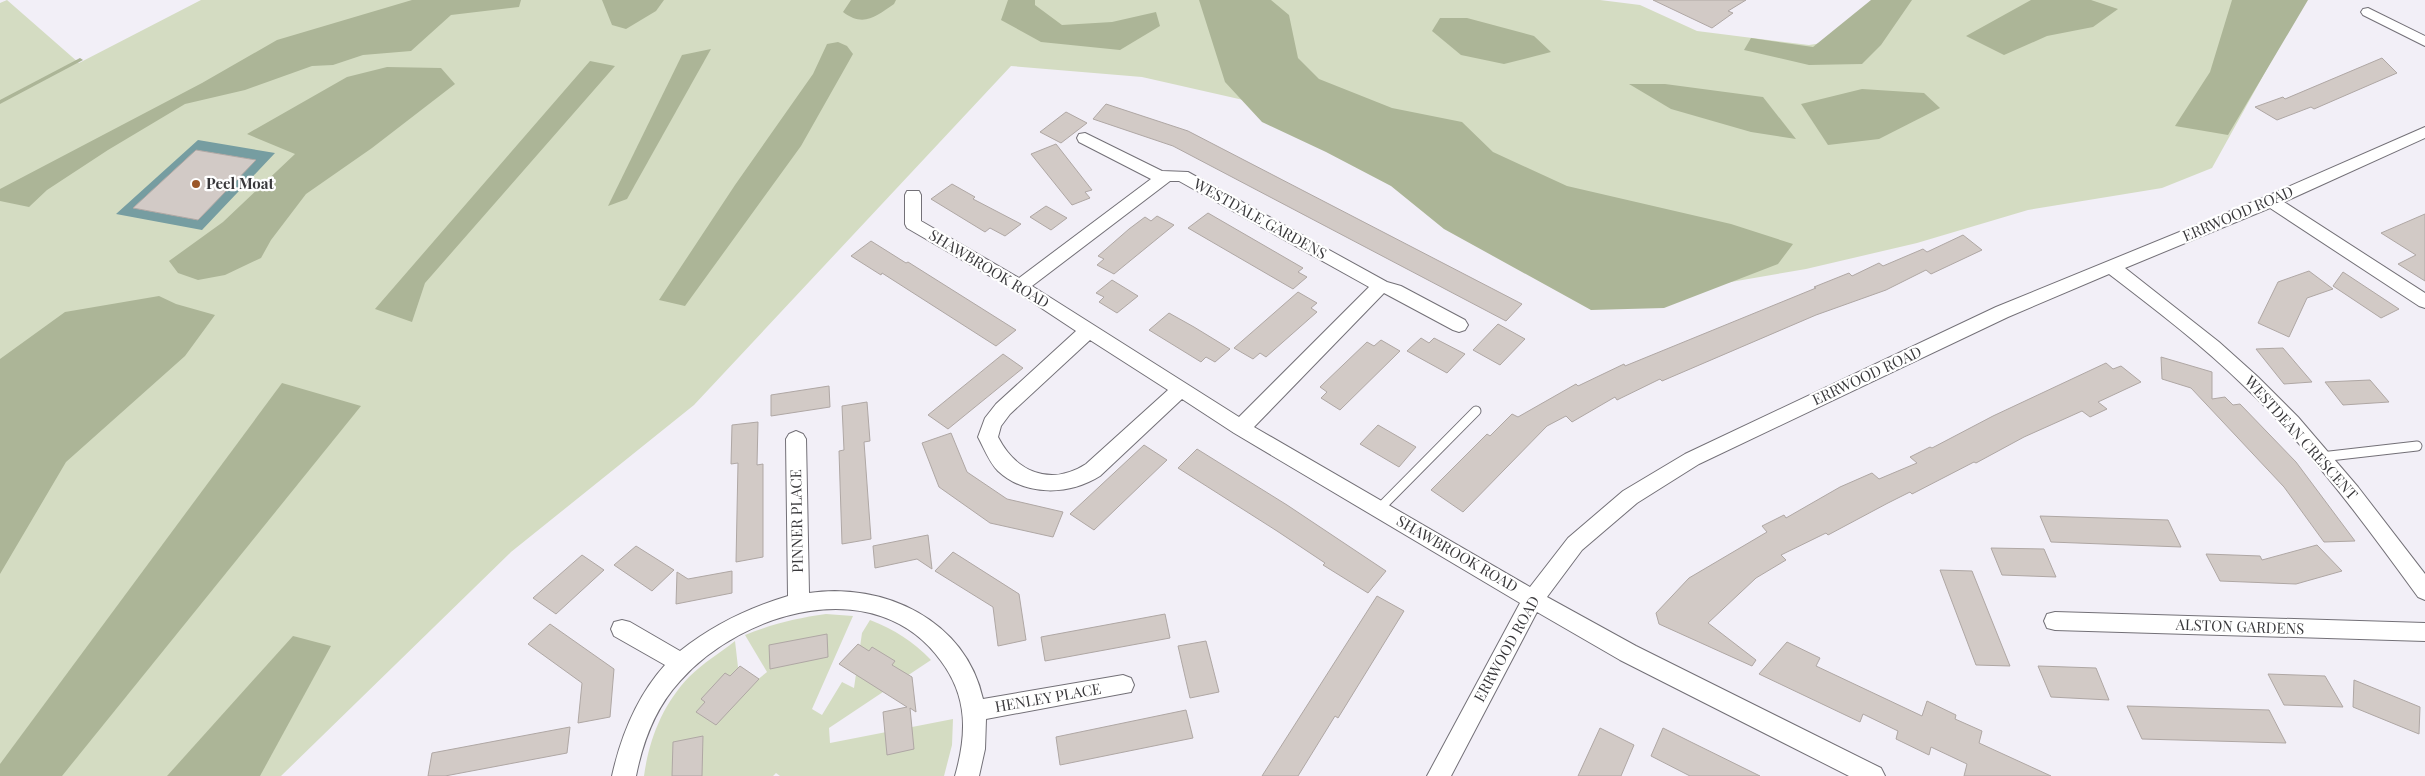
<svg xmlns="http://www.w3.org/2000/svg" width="2425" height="776" viewBox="0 0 2425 776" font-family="'Playfair Display',serif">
  <rect width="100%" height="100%" fill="#f2eff7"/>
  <g fill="#d4dcc2">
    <path d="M7 0 79 63 201 0H1600L1640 5 1697 31 1809 45 1835 41 1882 0H2305L2212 168 2162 188 2028 210 1917 243 1806 269 1679 291 1318 117 1142 77 1011 66 694 405 511 552 281 776H0V3Z"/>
    <path d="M826 614 853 616 812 709 822 715 842 682 854 688 862 633 870 620C895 630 913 641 931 660L829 728 830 743 953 719 952 745 944 776H780L776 773 773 776H644C649 739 663 704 689 677 703 663 720 653 735 641L741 693 767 672 745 635C772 624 797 618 826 614Z"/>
  </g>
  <g fill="#acb597">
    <path d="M412 0H521L519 7 451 15 411 51 363 55 333 65 312 66 245 90 185 104 108 150 47 190 29 207 0 201V189L202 83 277 40Z"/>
    <path d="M602 0H664L656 11 626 29 612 25Z"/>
    <path d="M851 0H896L894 4C876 16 864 28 843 12Z"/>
    <path d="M1008 0H1035V5L1062 25 1112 22 1156 12 1160 26 1120 50 1041 42 1001 20Z"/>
    <path d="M1199 0H1271L1289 15 1298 58 1319 79 1392 108 1462 122 1493 152 1567 186 1731 224 1793 244 1778 264 1664 308 1591 310 1444 229 1391 186 1326 152 1262 122 1225 82Z"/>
    <path d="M1871 0H1912L1881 45 1862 64 1809 65 1744 50 1751 38 1813 47Z"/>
    <path d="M2031 0H2091L2118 9 2093 27 2047 36 2004 55 1966 36Z"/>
    <path d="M2232 0H2308L2228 135 2175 126 2210 72Z"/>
    <path d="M1440 18H1467L1534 36 1551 52 1504 64 1461 55 1432 31Z"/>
    <path d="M838 42 847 46 853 54 801 146 685 306 659 300 735 185 813 74 827 44Z"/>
    <path d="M711 49 627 199 608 206 682 55Z"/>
    <path d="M80 58 83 60 0 104V100Z"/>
    <path d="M590 61 615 66 425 283 412 322 375 309Z"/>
    <path d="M387 67 441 68 455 84 372 148 306 194 271 240 261 258 225 275 198 280 178 273 169 261 223 222 295 154 247 134 347 77Z"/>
    <path d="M1629 84H1665L1763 97 1796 139 1751 132 1671 109Z"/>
    <path d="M1862 89 1924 93 1940 108 1879 139 1828 145 1801 104Z"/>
    <path d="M159 296 176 304 215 315 185 356 66 462 0 574V359L65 312Z"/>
    <path d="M282 383 361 406 62 776H0V764Z"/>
    <path d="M293 636 331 646 260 776H167Z"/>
  </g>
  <path fill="#769da1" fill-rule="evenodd" d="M198 140 275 153 202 230 116 214ZM196 150 256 160 198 220 133 208Z"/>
  <g fill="#d2cac6" stroke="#afa7a4">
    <path d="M1653 0H1746L1728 11 1733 13 1712 28Z"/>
    <path d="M2382 58 2397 73 2314 109 2311 107 2277 120 2255 107 2283 97 2285 99Z"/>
    <path d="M1106 104 1188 131 1522 304 1506 321 1173 146 1093 119Z"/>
    <path d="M1066 112 1087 123 1061 143 1040 132Z"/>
    <path d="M1056 144 1092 190 1085 192 1090 198 1072 205 1031 154Z"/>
    <path d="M196 150 256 160 198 220 133 208Z"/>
    <path d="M952 184 975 197 973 199 1021 224 1005 236 990 228 985 232 931 199Z"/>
    <path d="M1046 206 1067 218 1051 230 1030 217Z"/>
    <path d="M1208 213 1303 268 1298 272 1307 277 1293 289 1188 228Z"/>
    <path d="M2425 214V281L2398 264 2416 255 2381 233Z"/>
    <path d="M1157 216 1174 225 1114 274 1097 265 1104 259 1098 256 1129 229 1145 217 1151 221Z"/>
    <path d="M1963 235 1982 250 1931 274 1926 270 1886 290 1816 315 1662 381 1660 379 1617 400 1615 397 1572 422 1566 416 1547 426 1463 512 1431 490 1487 434 1490 436 1512 414 1518 417 1576 384 1578 386 1624 364 1625 366 1816 288 1814 287 1849 273 1852 276 1879 263 1883 266 1923 249 1927 252Z"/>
    <path d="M871 241 906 263 908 262 1016 330 996 346 882 273 881 275 851 256Z"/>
    <path d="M2309 271 2333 289 2307 298 2289 337 2258 323 2278 282Z"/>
    <path d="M2343 272 2399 309 2381 318 2333 286Z"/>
    <path d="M1112 280 1138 296 1117 313 1099 302 1104 297 1096 293Z"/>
    <path d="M1298 292 1317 303 1311 308 1317 312 1266 357 1260 353 1253 359 1234 348Z"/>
    <path d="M1169 313 1194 327 1230 349 1215 362 1206 357 1201 362 1149 330Z"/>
    <path d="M1498 324 1525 339 1500 365 1473 350Z"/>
    <path d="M1421 338 1429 343 1434 338 1465 354 1447 373 1407 351Z"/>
    <path d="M1381 340 1400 351 1340 410 1321 398 1327 392 1320 387 1367 342 1374 346Z"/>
    <path d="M2283 348 2300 368 2312 382 2284 384 2256 349Z"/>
    <path d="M1003 354 1023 368 948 429 928 415Z"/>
    <path d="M2161 357 2212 372V399L2225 397 2233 405 2240 404 2296 462 2355 541 2324 542 2284 487 2191 388 2162 379Z"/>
    <path d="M2106 363 2113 369 2121 366 2141 382 2098 402 2107 409 2090 417 2082 411 2024 437 1976 463 1974 462 1912 494 1910 492 1888 503 1828 535 1826 533 1781 555 1786 560 1756 578 1708 623 1756 660 1752 666 1659 624 1656 613 1689 578 1767 532 1762 526 1784 515 1786 518 1840 487 1872 473 1879 479 1917 463 1910 457 1930 447 1932 448 1993 416Z"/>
    <path d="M2370 380 2389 402 2343 405 2325 382Z"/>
    <path d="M829 386 830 407 771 416V395Z"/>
    <path d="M867 402 870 441 864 442 871 539 842 544 839 451 844 450 842 406Z"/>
    <path d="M758 422 757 465 763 464V557L736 562 738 463 731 464 732 425Z"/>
    <path d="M1378 425 1416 447 1399 467 1360 444Z"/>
    <path d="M951 433 967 472 1007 499 1063 512 1053 537 990 523 939 487 922 443Z"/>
    <path d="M1144 445 1167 460 1094 530 1070 514Z"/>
    <path d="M1197 449 1287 505 1386 571 1368 593 1323 565 1325 563 1277 531 1178 468Z"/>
    <path d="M2040 516 2168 520 2181 547 2051 542Z"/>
    <path d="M928 535 932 569 917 559 875 568 873 546Z"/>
    <path d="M2317 545 2342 571 2296 584 2220 581 2206 554 2260 556 2262 560Z"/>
    <path d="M636 546 674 570 652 591 614 565Z"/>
    <path d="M1991 548 2044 549 2056 577 2002 575Z"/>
    <path d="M953 552 1019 594 1026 640 998 646 993 607 935 571Z"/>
    <path d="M582 555 604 570 556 614 533 598Z"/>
    <path d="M1940 570 1972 571 2010 666 1976 665Z"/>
    <path d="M732 571V593L676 604 677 572 688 579Z"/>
    <path d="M1377 596 1404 611 1338 718 1335 716 1298 776H1262Z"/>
    <path d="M1165 614 1170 638 1045 661 1041 637Z"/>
    <path d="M550 624 614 669 610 717 578 723 582 683 528 644Z"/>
    <path d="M827 634 828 657 770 669 769 645Z"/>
    <path d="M1206 641 1219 692 1190 698 1178 646Z"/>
    <path d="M1787 642 1820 658 1816 666 1922 716 1927 701 1956 715 1955 719 1982 731 1979 743 2051 776H1964L1967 764 1931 747 1929 755 1896 739 1898 731 1863 714 1860 722 1759 674Z"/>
    <path d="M858 644 869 651 872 647 895 661 892 665 912 677 916 712 910 708 914 749 887 755 883 712 907 707 839 664Z"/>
    <path d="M740 666 759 679 716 725 696 712 705 702 701 699 725 673 730 676Z"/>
    <path d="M2038 666 2096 668 2109 700 2051 697Z"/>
    <path d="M2268 674 2325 676 2343 707 2284 705Z"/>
    <path d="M2354 680 2420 707 2419 734 2353 707Z"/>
    <path d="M2127 706 2269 710 2286 743 2142 739Z"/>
    <path d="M1186 710 1193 738 1060 765 1056 737Z"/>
    <path d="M570 727 567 753 445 776H428L432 753Z"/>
    <path d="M1600 728 1634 745 1621 776H1578Z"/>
    <path d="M1663 728 1691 742 1760 776H1690L1651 756Z"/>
    <path d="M703 736 702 776H672L673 742Z"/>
  </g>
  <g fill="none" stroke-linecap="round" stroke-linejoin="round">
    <defs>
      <g id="lane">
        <path d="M2321 457 2417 446"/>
        <path d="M1379 509 1476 411"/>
      </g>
      <g id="street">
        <path d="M2368 8 2425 36V46L2363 15 2361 12 2363 9Z"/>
        <path d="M2425 127V138L2284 202 2425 293V308L2419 306 2270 208 2125 268 2219 342 2258 377 2298 417 2358 487 2425 574V600L2418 597C2365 524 2310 449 2244 386 2202 345 2156 310 2109 274L2008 317 1699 464 1637 503 1582 550 1547 597 1636 646 1881 768 1885 776H1849L1620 660 1537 612 1451 776H1427L1520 603 1234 433 1182 399 1100 476C1070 495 1026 497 998 471 989 462 984 448 978 437L985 418 996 404 1076 331 1014 290 907 228 905 224V195L907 191H919L921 195V221L1019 278 1151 179 1079 142 1077 138 1079 134 1085 133 1162 171 1188 172 1387 282 1401 286 1465 320 1468 325 1465 330 1459 332 1453 330 1384 293 1254 427 1530 587 1568 538 1623 491 1685 454 1996 307 2265 197ZM1170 181H1179L1369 287 1239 417 1032 286ZM1090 340 1168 390 1086 464C1050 487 1016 472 998 437L1001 426 1010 414Z"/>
        <path d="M796 431 803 434 806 439 809 593C884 582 966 620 983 699L1123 675 1131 678 1134 685 1131 692 986 719 985 749 979 776H955C967 734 968 697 941 661 877 572 743 610 680 681 655 708 643 741 636 776H612C621 736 637 696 665 665L614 636 611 629 614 622 622 620 630 622 680 651C713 625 748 608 788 596L786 439 789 434Z"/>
        <path d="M2055 612 2425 623V641L2055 630 2047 628 2044 621 2047 614Z"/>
      </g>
    </defs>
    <use href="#lane" stroke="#737077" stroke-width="11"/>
    <use href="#street" stroke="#737077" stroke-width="2"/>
    <use href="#lane" stroke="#fff" stroke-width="9"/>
    <use href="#street" fill="#fff" fill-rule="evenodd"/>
  </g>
  <circle fill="#9b5729" stroke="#fff" stroke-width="2" cx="196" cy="184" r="5"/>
  <g text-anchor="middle" stroke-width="4.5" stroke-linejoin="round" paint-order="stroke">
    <g font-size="15" font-weight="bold" fill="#39383b" stroke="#fff" text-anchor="start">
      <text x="206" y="189">Peel Moat</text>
    </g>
    <g font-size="15" fill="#39383b" stroke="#fff">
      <text transform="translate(2238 214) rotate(-23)" y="5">ERRWOOD ROAD</text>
      <text transform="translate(1260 219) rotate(29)" y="5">WESTDALE GARDENS</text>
      <text transform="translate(989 269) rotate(31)" y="5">SHAWBROOK ROAD</text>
      <text transform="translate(1867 376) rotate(-25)" y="5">ERRWOOD ROAD</text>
      <text transform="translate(2301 438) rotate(48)" y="5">WESTDEAN CRESCENT</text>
      <text transform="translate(797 521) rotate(-91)" y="5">PINNER PLACE</text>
      <text transform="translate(1457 554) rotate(30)" y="5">SHAWBROOK ROAD</text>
      <text transform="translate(2240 627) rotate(2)" y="5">ALSTON GARDENS</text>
      <text transform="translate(1507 649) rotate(-61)" y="5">ERRWOOD ROAD</text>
      <text transform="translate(1048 698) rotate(-10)" y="5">HENLEY PLACE</text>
    </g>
  </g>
</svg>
